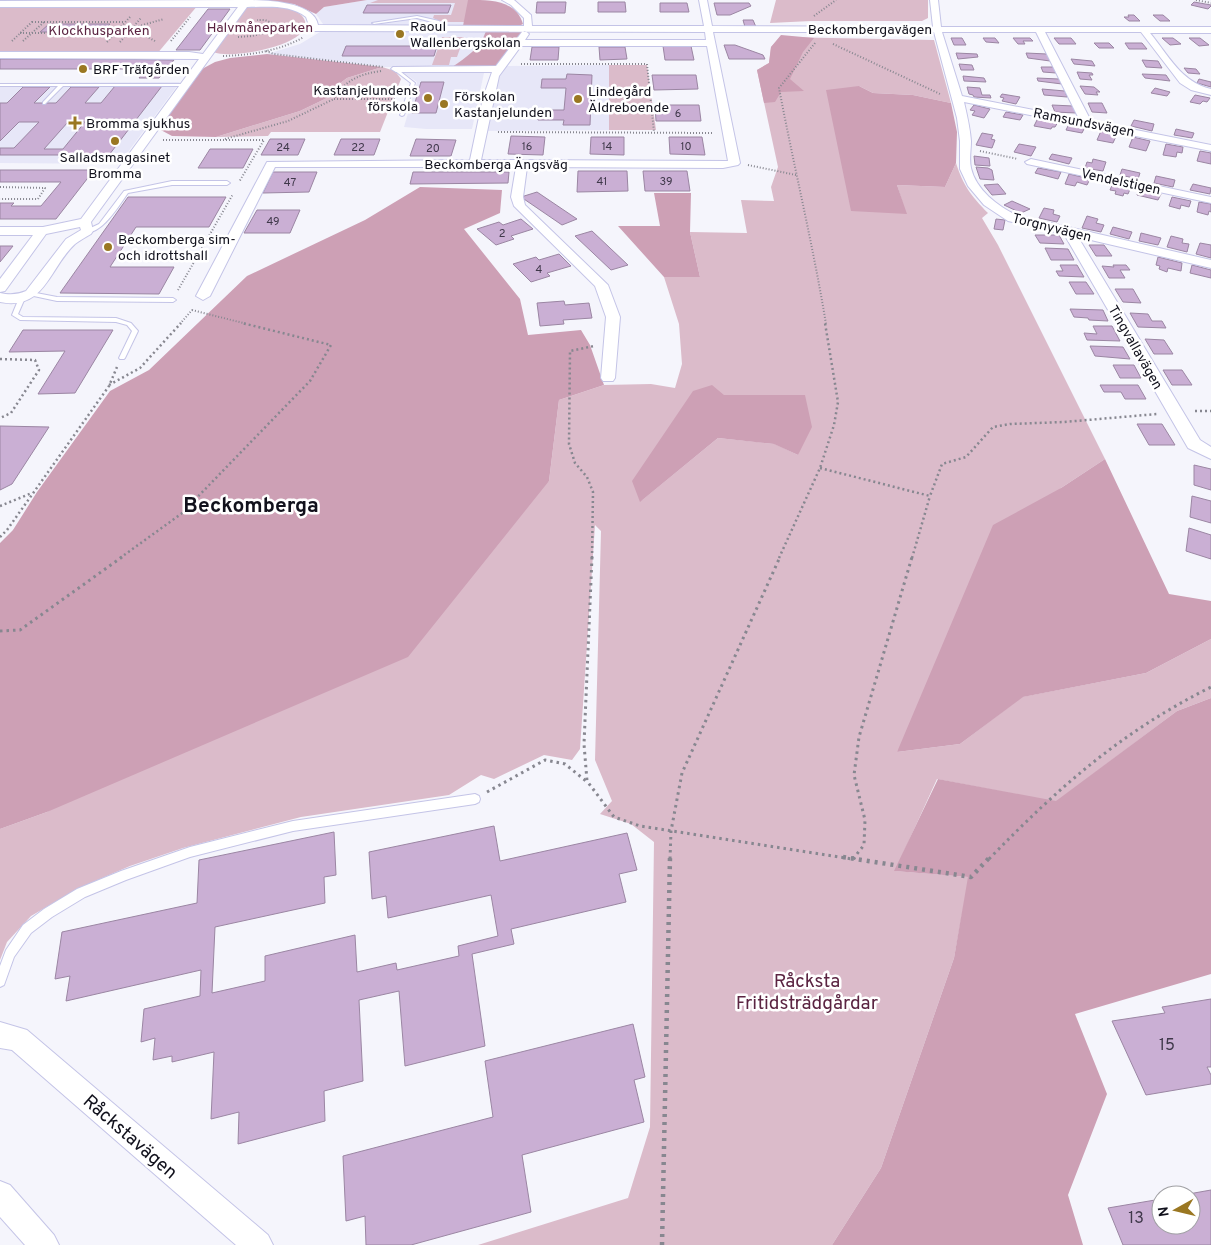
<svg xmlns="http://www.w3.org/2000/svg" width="1211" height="1245" viewBox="0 0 1211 1245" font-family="Overpass,sans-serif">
  <rect width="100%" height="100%" fill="#f5f5fc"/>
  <g fill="#e7e7f8">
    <path d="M367 0H468L488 26 484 37 470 55 452 67H382L267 54 300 44 320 32 323 24 316 14 324 7Z"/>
    <path d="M609 65V130L486 131 498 76 506 66Z"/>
    <path d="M404 73H484L472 129H426L404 127 417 82Z"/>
    <path d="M180 82 119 164 0 163V83Z"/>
  </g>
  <g fill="#dbbbca" fill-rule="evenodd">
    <path d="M378 0H481L475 22H442L433 18 434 15H451L455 3H370Z"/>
    <path d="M776 0H928V18L922 21H811L770 23Z"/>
    <path d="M198 5 156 55 0 53V6Z"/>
    <path d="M252 5C266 6 300 5 305 21 306 27 303 31 299 35 284 48 232 59 213 52L247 7Z"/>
    <path d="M442 37H464L457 57H451L449 65H432Z"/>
    <path d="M780 37 934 40 951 103 913 95 873 93 859 86 906 214 897 185 945 187 956 163C963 185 971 196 988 213L982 218 998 245 1105 459 1061 488 897 752 960 744 1022 697 1146 673 1211 639V698L1177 711 1056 802 937 779 895 871 969 877 954 958 881 1168 832 1245H478L628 1198 650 1127 654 842 631 824 600 814 612 801 595 760 601 531 595 525 580 749 572 760 544 755 494 779 481 775 449 795 301 817 183 848 130 866 79 888 31 916 7 942 0 960V829L47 812 549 481 559 400 604 385 651 384 675 388 682 364 679 324 664 277H700L690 232 747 233 741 200 774 201 771 187 778 167 757 70 769 63 771 47ZM724 395 805 396 798 455 775 444 718 438 641 501Z"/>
    <path d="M609 65H647L656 130H609Z"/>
    <path d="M382 67 395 71 401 79 380 132H271L268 136 216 137 300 111 327 98 335 87 347 78Z"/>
  </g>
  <g fill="#cda0b5">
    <path d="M256 0H367L324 7 316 14 294 4Z"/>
    <path d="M468 0C491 0 516 0 523 24L519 26H463Z"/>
    <path d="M486 31H520L522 33 496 67H452C466 58 481 47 486 31Z"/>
    <path d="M781 35 814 38 803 52 790 79 804 91 781 92 775 102 764 103 757 70 769 63 771 47Z"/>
    <path d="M267 54 382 67 347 78 335 87 327 98 300 111 216 137 172 136 159 129 202 69 215 62 230 58Z"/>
    <path d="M859 86 873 93 913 95 951 103 957 132 956 163 945 187 897 185 907 214 851 211 826 90Z"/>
    <path d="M420 187 502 190 500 213 464 229 520 299 528 335 581 330 590 345 604 385 559 400 549 481 408 657 47 812 0 829V543L13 530 37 492 110 391 149 370 247 276 365 220Z"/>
    <path d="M654 193H691L690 232 700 277H664L618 226H660Z"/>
    <path d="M712 385 724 395H805L812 427 798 455 774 444 718 438 640 502 632 481 693 391Z"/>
    <path d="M1105 459 1169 594 1211 601V639L1146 673 1023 697 960 744 897 752 993 525 1061 488Z"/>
    <path d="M1211 698V974L1075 1014 1107 1094 1068 1195 1083 1245H832L881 1168 954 958 968 877 894 871 938 779 1056 801 1177 711Z"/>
  </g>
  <g fill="#caafd4" stroke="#9b86a3" fill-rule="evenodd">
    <path d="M537 2H566L565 13H536Z"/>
    <path d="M598 2H625L626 12H598Z"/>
    <path d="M1194 2 1211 5V6L1208 9 1191 5Z"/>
    <path d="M660 3H687L689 12H660Z"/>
    <path d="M714 3H749L751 6 730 15H717Z"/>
    <path d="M367 5H451L448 13H363Z"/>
    <path d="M208 9H230L200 50H176Z"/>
    <path d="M1128 15H1134L1140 21H1129L1124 17H1129Z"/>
    <path d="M1153 15H1163L1170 21H1160Z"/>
    <path d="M743 20H753L756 27H745Z"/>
    <path d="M49 24H110L102 32H40Z"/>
    <path d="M951 38H962L966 45H954Z"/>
    <path d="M983 38H995L999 43 986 42Z"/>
    <path d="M1013 38H1030L1033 41H1023L1025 44H1018Z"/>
    <path d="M1054 38H1071L1076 44H1059Z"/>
    <path d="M1162 38H1173L1181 44 1170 45Z"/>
    <path d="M1189 38H1200L1209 45 1199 46Z"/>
    <path d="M1094 43H1109L1114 48H1099Z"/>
    <path d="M1125 43H1142L1147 49H1129Z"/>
    <path d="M724 45H735L763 55 765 59H729Z"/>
    <path d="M346 46H437L434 56H342Z"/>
    <path d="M663 46H691L694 60H665Z"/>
    <path d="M532 47H559L558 60H530Z"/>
    <path d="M599 47H625L627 59 600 60Z"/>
    <path d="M956 53 977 54 978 57 958 59Z"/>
    <path d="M1026 53 1047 54 1050 61 1028 58Z"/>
    <path d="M0 59H97L174 60 159 78H139L146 69H0Z"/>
    <path d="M1071 59 1092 61 1095 66 1074 64Z"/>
    <path d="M1142 60 1158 61 1162 68 1146 67Z"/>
    <path d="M959 64 972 65 974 70H961Z"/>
    <path d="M1041 67H1054L1056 73 1043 72Z"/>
    <path d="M1184 68 1196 69 1200 74 1188 73Z"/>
    <path d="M1077 72 1092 73 1093 75H1089L1092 80 1080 79Z"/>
    <path d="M567 74 592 75 590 125H563L564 120H538L539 110H564L566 88H541L542 79H566Z"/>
    <path d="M1142 74 1166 75 1170 81 1145 78Z"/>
    <path d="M652 75H696L698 89 654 90Z"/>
    <path d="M963 76 984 78 986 82 964 81Z"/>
    <path d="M1037 78 1059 79 1062 84 1038 81Z"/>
    <path d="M1199 79 1211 82V87L1197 83Z"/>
    <path d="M421 82H444L436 113H412Z"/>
    <path d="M115 86H162L109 155H0V148H14L39 122H19L0 141V103H7L23 87H50L34 103H56L71 87H99L85 103H101ZM68 122H85L63 149H44Z"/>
    <path d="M1080 86 1094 87 1100 92H1096L1098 95 1085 94Z"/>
    <path d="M967 87 980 88 982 95H990L991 98 974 97 973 95 969 94Z"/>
    <path d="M1155 88 1170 92 1167 96 1151 93Z"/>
    <path d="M1042 89 1065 91 1067 97 1044 95Z"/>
    <path d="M1002 94 1020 97 1016 104 1002 101 1004 98 1000 97Z"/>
    <path d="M1195 95 1210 98 1207 102 1203 101 1200 104 1190 102Z"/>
    <path d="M1088 103H1102L1107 113 1092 112Z"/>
    <path d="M655 105H699L701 121H656Z"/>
    <path d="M974 105 990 109 984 118 972 115 975 111 970 110Z"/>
    <path d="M1052 105 1073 106 1076 113 1055 112Z"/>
    <path d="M1006 112 1023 115 1020 120 1003 117Z"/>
    <path d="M1038 118 1058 122 1055 127H1052L1051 129 1034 126Z"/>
    <path d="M1134 120 1154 124 1152 131 1131 126Z"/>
    <path d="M1069 124 1085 127 1082 133 1066 130Z"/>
    <path d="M1176 129 1194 133 1192 138 1174 135Z"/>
    <path d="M1101 131 1117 134 1113 143 1097 140Z"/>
    <path d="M982 133 993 135 991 139 995 140 992 148 976 145Z"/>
    <path d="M511 136 545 137 543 155 508 154Z"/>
    <path d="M591 137H624V155L590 154Z"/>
    <path d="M669 137H702L705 155 670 154Z"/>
    <path d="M1133 137 1150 141 1146 151 1129 147Z"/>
    <path d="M270 139H305L298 155H261Z"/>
    <path d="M341 139H380L374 155H334Z"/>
    <path d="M416 139 456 140 451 156H410Z"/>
    <path d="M1019 144 1036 147 1031 156 1014 152Z"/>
    <path d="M1166 144 1183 147 1182 153 1177 152 1176 157 1163 155Z"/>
    <path d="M210 149H253L243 168H198Z"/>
    <path d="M1200 151 1211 153V164L1197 161Z"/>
    <path d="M1052 154 1072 158 1069 164 1049 159Z"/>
    <path d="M974 156 989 158 990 166 975 165Z"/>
    <path d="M1093 159 1106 162 1103 171 1085 168 1087 162 1092 163Z"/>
    <path d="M976 167 988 168 992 170 994 180 980 179Z"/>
    <path d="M1038 168 1061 172 1058 179 1035 173Z"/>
    <path d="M1122 169 1140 173 1138 179 1120 175Z"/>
    <path d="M0 170H94L56 219H0V203H14L11 206H41L61 182H0Z"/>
    <path d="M578 171H627L628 191 577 192Z"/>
    <path d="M643 171H687L690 191H645Z"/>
    <path d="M273 172H317L309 192 263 193Z"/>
    <path d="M413 172H509L508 183 410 184Z"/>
    <path d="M1069 174 1090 179 1087 185 1077 182 1075 186 1065 184Z"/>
    <path d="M1156 176 1175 180 1173 187 1154 183Z"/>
    <path d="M1113 183 1131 187 1128 194 1124 193 1123 196 1115 194 1116 191 1110 190Z"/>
    <path d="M998 184 1006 194 992 195 984 185Z"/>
    <path d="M1193 184 1211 188 1210 194 1190 190Z"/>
    <path d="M1139 189 1161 194 1158 200 1137 195Z"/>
    <path d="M537 192 577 219 562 225 521 197Z"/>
    <path d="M128 197H226L209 227H136L110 267H174L159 294 60 293Z"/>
    <path d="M1172 197 1191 201 1189 207 1181 205 1180 209 1169 206Z"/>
    <path d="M1012 201 1030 209 1021 213 1004 205Z"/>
    <path d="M1199 202 1211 204V212L1209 211 1208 215 1197 212Z"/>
    <path d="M1044 208 1054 210 1053 214 1060 216 1057 222 1039 218Z"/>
    <path d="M257 210H300L290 233H244Z"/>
    <path d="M1087 216 1098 219 1096 223 1104 225 1101 232 1082 228Z"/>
    <path d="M521 219 533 229 511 236 514 239 496 245 477 229 499 222 503 225Z"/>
    <path d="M996 219 1005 220 1003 230 994 229Z"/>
    <path d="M1113 227 1132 232 1129 239 1110 234Z"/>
    <path d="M592 231 628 265 611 270 575 236Z"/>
    <path d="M1141 233 1161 238 1158 245 1139 241Z"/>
    <path d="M1035 235H1059L1064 244 1040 243Z"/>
    <path d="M1171 236 1183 239 1182 243 1189 244 1187 252 1167 247Z"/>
    <path d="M1200 243 1211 245V258L1196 254Z"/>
    <path d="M1089 245H1104L1112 256H1096Z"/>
    <path d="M0 246H13L0 262Z"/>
    <path d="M1045 248 1068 249 1074 260H1051Z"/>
    <path d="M559 254 571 266 547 273 550 276 531 282 513 264 536 257 539 260Z"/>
    <path d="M1158 257 1182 263 1181 271 1168 268 1167 272 1159 269 1160 266 1156 265Z"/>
    <path d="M1060 265H1077L1084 277 1059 276 1056 271H1063Z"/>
    <path d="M1113 265H1126L1130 270H1120L1125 278H1109L1102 266 1114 267Z"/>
    <path d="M1192 265 1211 270V278L1190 273Z"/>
    <path d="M1069 282H1086L1094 294H1076Z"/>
    <path d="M1115 289H1133L1141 303 1123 302Z"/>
    <path d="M564 301 565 305 589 303 592 318 563 320 564 324 540 326 537 303Z"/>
    <path d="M1070 309 1103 310 1108 321 1089 320 1088 318 1074 317Z"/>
    <path d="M1130 313 1148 314 1152 321H1162L1166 328 1138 327Z"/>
    <path d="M1093 326H1112L1120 341 1087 340 1084 333 1097 334Z"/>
    <path d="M23 330H113L75 393 38 394 65 351 9 352Z"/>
    <path d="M1145 339 1164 340 1173 354H1154Z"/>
    <path d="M1090 346 1123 347 1130 359 1095 356Z"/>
    <path d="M1113 365H1134L1141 378H1120Z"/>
    <path d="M1163 370H1182L1192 385H1172Z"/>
    <path d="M1100 385H1138L1146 399H1125L1121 392H1104Z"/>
    <path d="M1137 424H1162L1175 445H1149Z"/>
    <path d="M0 426 49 427 12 484 0 490Z"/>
    <path d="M1194 465 1211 469V490L1194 485Z"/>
    <path d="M1192 496 1211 501V523L1190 517Z"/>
    <path d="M1189 528 1211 535V559L1186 551Z"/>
    <path d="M494 826 500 861 627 833 637 870 619 874 626 902 511 929 514 944 472 954 485 1046 405 1066 399 991 359 1000 363 1081 324 1091 325 1121 238 1144 239 1112 211 1119 214 1052 172 1062V1056L153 1060 155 1038 141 1042 144 1009 200 996 201 970 66 1001 70 976 55 979 62 932 197 903 199 860 334 832 336 875 324 877 325 903 215 927 212 993 265 981V956L355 935 357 972 396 963 397 970 459 956 458 946 498 936 491 895 388 918 386 896 372 899 369 852Z"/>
    <path d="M1211 999V1067H1207L1211 1075V1084L1146 1095 1112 1021 1165 1013 1162 1007Z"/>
    <path d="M633 1024 645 1077 634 1080 644 1122 522 1155 531 1212 411 1245H366L365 1216 346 1221 343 1156 493 1117 485 1061Z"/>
    <path d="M1211 1190V1245H1123L1108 1208 1161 1199V1225H1191V1195H1183Z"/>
  </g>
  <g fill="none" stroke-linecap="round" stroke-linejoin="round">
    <defs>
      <g id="service">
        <path d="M417 16 439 21 444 29 441 30 436 23 417 18 374 24 372 23Z"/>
        <path d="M396 68 415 83 404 115 402 116 400 115 411 83 394 70Z"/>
        <path d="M0 84H184L186 85 184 86H63L45 104H43V102L58 86H0Z"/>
        <path d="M172 181H227L230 183 227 185H172L128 193C120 204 100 238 84 231L99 224 124 191Z"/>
        <path d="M31 292 57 297 173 298 176 300 173 302 57 301 29 295 28 294Z"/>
        <path d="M22 296 25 298 18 314 23 317 116 318 131 323 138 331 125 358 124 359H120L119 358 132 331 127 325 116 322 20 320 12 315 19 298Z"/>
        <path d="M475 794 479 796 480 799 479 802 475 804 293 831 190 857 126 880 85 897 52 917 31 933 14 957 4 985 0 987V966L6 950 23 925 44 909 77 889 121 871 190 847 293 821Z"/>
      </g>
      <g id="minor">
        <path d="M243 0C259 0 314 0 318 25L524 26V18L511 5 502 0H514L531 15 532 26H704L699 0H707L712 26 933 27 930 0H938L941 27H1211V33H1150C1169 56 1181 82 1211 89V95L1191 90 1180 83 1141 32H1045L1091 121 1211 145V151L964 102C967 115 970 128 971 141 971 150 969 159 971 168 976 190 998 206 1016 215L1211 260V268L1078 237 1200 440 1211 447V459L1188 448 1064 234 1008 221 984 205 968 186 960 169V141L957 118 934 32H713L740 163 738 165 723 168 527 167 523 197 525 205 608 285 620 317 615 378 613 381H603L601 378 606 317 595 286 514 206 511 197 516 167H275L210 296 203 300 196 296 267 162 470 160 483 98 492 72H396L391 69 393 67 496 66 522 32 525 31 529 34 525 40H706L705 32 314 31 310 28 306 17C290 4 267 7 247 7L91 222 93 231 91 234C86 237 80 240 75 244 49 268 45 311 0 302V293C9 295 17 295 26 291L66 239 81 230 80 227 46 234 5 291 0 292V279L33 235H0V227H43L81 219 199 59 0 58V52H189L203 54 238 7H0V1ZM942 32H1036L1079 119 962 96ZM521 46H707L728 161 481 160 499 76Z"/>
        <path d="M1031 159 1211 197V203L1027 164 1025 162Z"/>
        <path d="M0 1022 27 1030 268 1235 273 1245H236L12 1050 0 1048Z"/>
        <path d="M0 1181 10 1185 54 1235 59 1245H25L0 1217Z"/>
      </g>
    </defs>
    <use href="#service" stroke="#c4c4e7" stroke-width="2"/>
    <use href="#minor" stroke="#c4c4e7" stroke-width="2"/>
    <g stroke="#878790" stroke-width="2" stroke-dasharray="1 2" stroke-linecap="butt">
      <path d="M1196 0 1211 3"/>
      <path d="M814 16 836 0"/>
      <path d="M32 22H125"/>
      <path d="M284 28H301"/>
      <path d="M20 33H115"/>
      <path d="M238 37 252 36 284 28 265 20H257"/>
      <path d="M12 41 33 21"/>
      <path d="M23 41 44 22"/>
      <path d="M155 41 132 28 164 19"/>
      <path d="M171 41 190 17"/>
      <path d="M107 42 130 17"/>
      <path d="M120 42 141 18"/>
      <path d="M815 43 779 88C794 167 813 245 826 324"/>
      <path d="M833 44 940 94"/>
      <path d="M266 51 274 54 383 67"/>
      <path d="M223 56C252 55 279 51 304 37"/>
      <path d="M521 64H647L654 132"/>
      <path d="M381 71C360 74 345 80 334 99H395"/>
      <path d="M498 132 712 133"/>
      <path d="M225 139 288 121 334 99"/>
      <path d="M163 140H264L239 182"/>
      <path d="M980 151 1018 159"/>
      <path d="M748 165 796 175"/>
      <path d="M0 187 45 188 38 199H0"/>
      <path d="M178 290 233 194"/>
      <path d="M192 310 247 324"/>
      <path d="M180 324 192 310"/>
    </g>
    <g stroke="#878790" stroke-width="2.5" stroke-dasharray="2 3" stroke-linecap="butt">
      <path d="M0 359 35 360 39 370 11 413 0 418"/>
      <path d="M109 385 140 368 181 323"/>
      <path d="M1195 411H1211"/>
      <path d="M820 468 930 496 942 464 966 457 993 427 1010 424 1064 422 1157 414"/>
      <path d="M0 506 32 493"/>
      <path d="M0 537 7 530 109 386 117 367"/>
      <path d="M120 558 181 514 310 381 331 345 242 323"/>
      <path d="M592 558 593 492 587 477 575 463 569 444 570 351 594 346"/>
      <path d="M779 558 820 468 834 425 838 402 825 323"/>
      <path d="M912 558 930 496"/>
    </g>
    <g stroke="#878790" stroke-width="3" stroke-dasharray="2.5 4" stroke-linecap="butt">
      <path d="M592 557 584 744 587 781 614 817 640 826 852 859"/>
      <path d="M0 631 20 630 122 557"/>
      <path d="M487 792 545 760 565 764 586 781"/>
      <path d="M670 859 671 831 682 773 780 557"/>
      <path d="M853 859 864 845 865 820 854 775 859 737 912 557"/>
      <path d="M989 859C1059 787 1121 732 1211 687"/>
    </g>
    <g stroke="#878790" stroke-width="4.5" stroke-dasharray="3 5" stroke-linecap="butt">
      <path d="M843 857 971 877 990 857"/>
      <path d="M853 859 854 857"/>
      <path d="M662 1245 670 857"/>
    </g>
    <use href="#service" fill="#fff" fill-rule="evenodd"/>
    <use href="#minor" fill="#fff" fill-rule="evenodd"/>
  </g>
  <g fill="#9a7722" stroke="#fff" stroke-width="2">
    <circle cx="400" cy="34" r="5"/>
    <circle cx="83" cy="69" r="5"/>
    <circle cx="428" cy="98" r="5"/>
    <circle cx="578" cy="99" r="5"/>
    <circle cx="444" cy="104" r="5"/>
    <path d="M72.5 115.5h5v5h5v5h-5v5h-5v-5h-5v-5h5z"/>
    <circle cx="115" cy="141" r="5"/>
    <circle cx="108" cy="247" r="5"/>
  </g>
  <g text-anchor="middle" stroke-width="5" stroke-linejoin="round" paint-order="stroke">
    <g font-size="11" fill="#3f384a">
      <text x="678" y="117">6</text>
      <text x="527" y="150">16</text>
      <text x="607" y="150">14</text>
      <text x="686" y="150">10</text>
      <text x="283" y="151">24</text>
      <text x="358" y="151">22</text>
      <text x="433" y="152">20</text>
      <text x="602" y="185">41</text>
      <text x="666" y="185">39</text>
      <text x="290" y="186">47</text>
      <text x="273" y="225">49</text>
      <text x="502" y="237">2</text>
      <text x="539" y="273">4</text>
    </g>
    <g font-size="14" fill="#11111c" stroke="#fff" text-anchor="start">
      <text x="410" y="31">Raoul<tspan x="410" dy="16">Wallenbergskolan</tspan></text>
      <text x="93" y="74">BRF Träfgården</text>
      <text x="418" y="95" text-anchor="end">Kastanjelundens<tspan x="418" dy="16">förskola</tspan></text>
      <text x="588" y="96">Lindegård<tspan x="588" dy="16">Äldreboende</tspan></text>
      <text x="454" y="101">Förskolan<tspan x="454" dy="16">Kastanjelunden</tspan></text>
      <text x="86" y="128">Bromma sjukhus</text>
      <text x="115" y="162" text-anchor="middle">Salladsmagasinet<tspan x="115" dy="16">Bromma</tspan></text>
      <text x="118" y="244">Beckomberga sim-<tspan x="118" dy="16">och idrottshall</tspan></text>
    </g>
    <g font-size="14" fill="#5b2442" stroke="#fff">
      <text x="260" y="32">Halvmåneparken</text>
      <text x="99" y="35">Klockhusparken</text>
    </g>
    <g font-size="14" fill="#11111c" stroke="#fff">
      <text x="870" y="34">Beckombergavägen</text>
      <text transform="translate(1084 122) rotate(11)" y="5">Ramsundsvägen</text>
      <text x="496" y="169">Beckomberga Ängsväg</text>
      <text transform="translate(1121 181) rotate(12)" y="5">Vendelstigen</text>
      <text transform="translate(1052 227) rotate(14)" y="5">Torgnyvägen</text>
      <text transform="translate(1136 347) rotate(60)" y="5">Tingvallavägen</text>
    </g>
    <g font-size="16" fill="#3f384a">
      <text x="1167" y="1050">15</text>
      <text x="1136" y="1223">13</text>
    </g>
    <g font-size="19" fill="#5b2442" stroke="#fff">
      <text x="807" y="987">Råcksta<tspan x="807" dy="22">Fritidsträdgårdar</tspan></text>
    </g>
    <g font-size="19" fill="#11111c" stroke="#fff">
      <text transform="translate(131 1136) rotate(41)" y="7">Råckstavägen</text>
    </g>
    <g font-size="21" font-weight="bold" fill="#11111c" stroke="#fff">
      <text x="251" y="512">Beckomberga</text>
    </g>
  </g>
  <g transform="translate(1176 1210) rotate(262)"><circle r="24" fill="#ffffff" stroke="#a0a0a4"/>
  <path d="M0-4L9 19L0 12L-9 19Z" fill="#9a7722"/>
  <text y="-8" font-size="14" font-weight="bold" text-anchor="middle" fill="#11111c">N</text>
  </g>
</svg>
